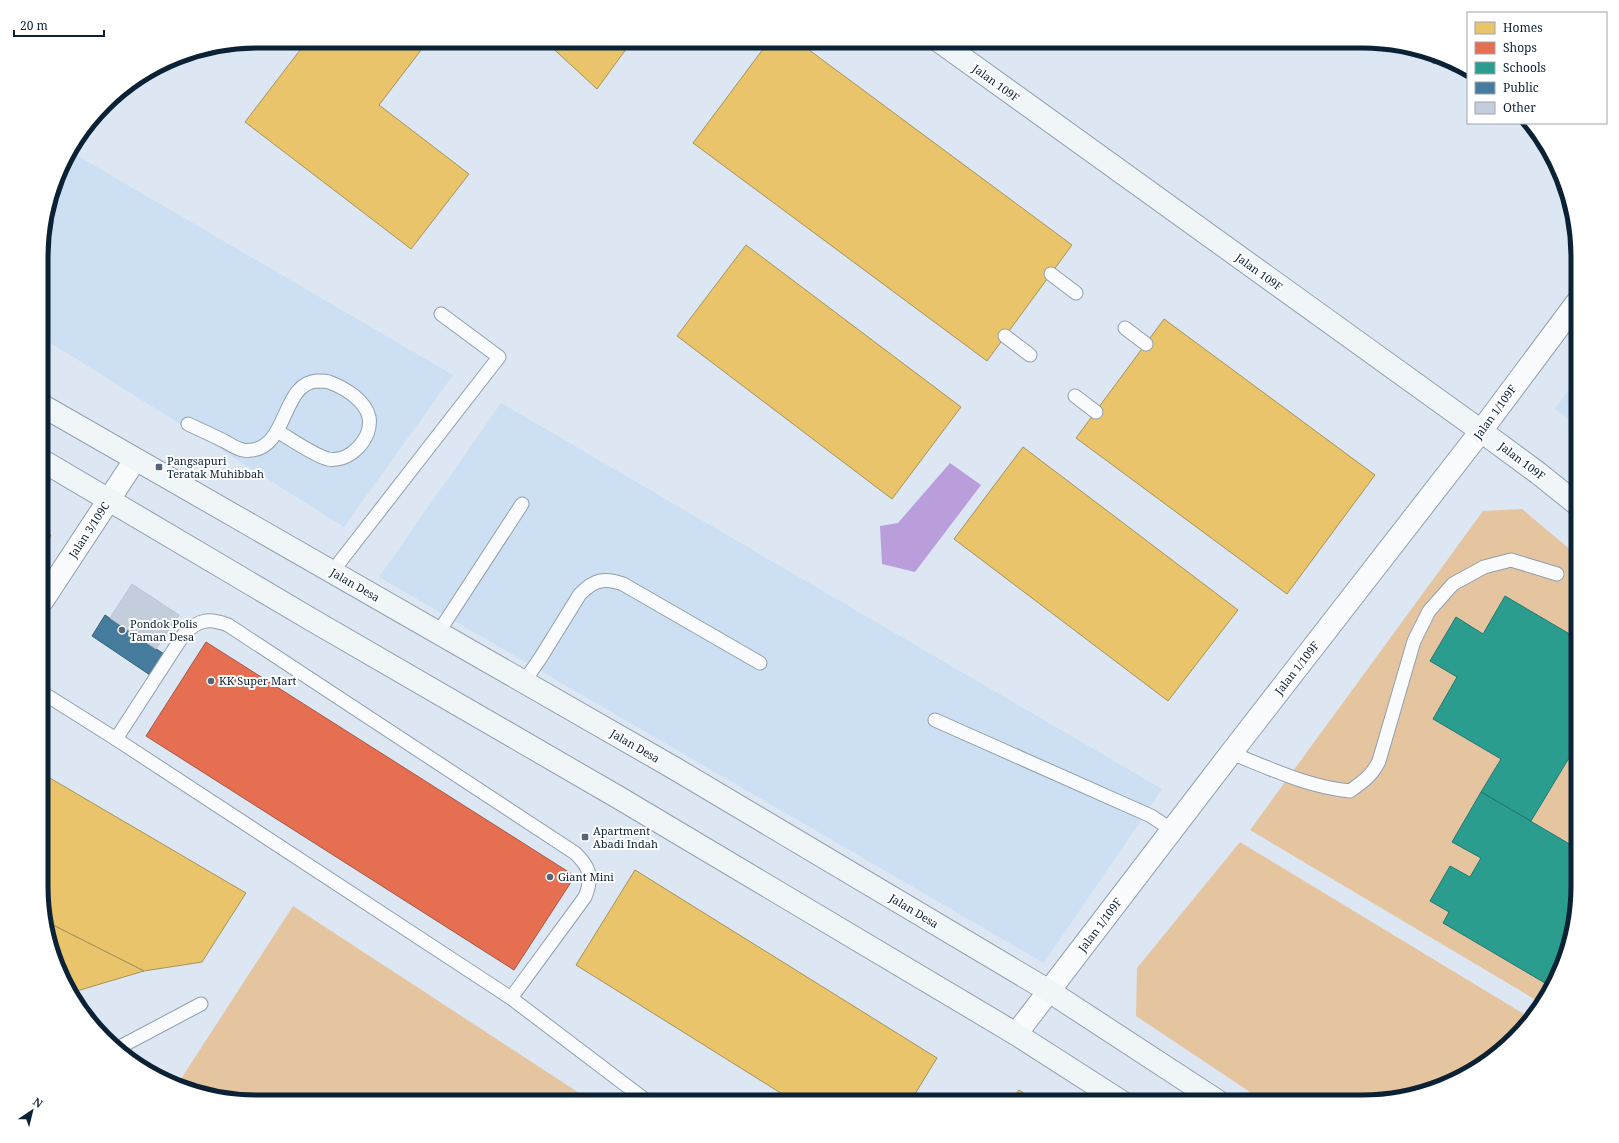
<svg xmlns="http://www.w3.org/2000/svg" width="1619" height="1143" viewBox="0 0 1619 1143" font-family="'Noto Serif',serif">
  <rect width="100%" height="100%" fill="#dce7f3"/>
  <g fill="#cddff2">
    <path d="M71 152 453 375 344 527 43 338V229L63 161Z"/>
    <path d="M1578 377V425L1555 409Z"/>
    <path d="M501 403 1162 789 1044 963 379 577Z"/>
  </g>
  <g fill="#e5c5a0">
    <path d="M1522 509 1578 556V900L1566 955 1541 1003 1250 830 1483 511Z"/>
    <path d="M1240 842 1532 1019 1504 1048 1458 1080 1417 1095 1362 1102H1265L1136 1016 1137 968Z"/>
    <path d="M293 906 593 1102H243L188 1090 177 1085Z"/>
  </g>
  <path fill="#ba9edc" d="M950 463 981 485 915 572 882 564 880 526 898 523Z"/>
  <g fill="#e9c46a" stroke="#a6935a">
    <path d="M307 41H428L379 105 469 174 411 249 245 122Z"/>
    <path d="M545 41H632L597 89Z"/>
    <path d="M769 41H797L1072 245 987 361 693 143Z"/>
    <path d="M1414 49 1431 53 1439 57 1434 64Z"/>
    <path d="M746 245 961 407 892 499 677 336Z"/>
    <path d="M1164 319 1375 475 1287 594 1076 438Z"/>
    <path d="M1023 447 1238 610 1168 701 954 539Z"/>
    <path d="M43 530 51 535 43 548Z"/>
    <path d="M43 774 246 893 202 962 144 971 45 921 43 914Z"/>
    <path d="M635 870 937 1058 910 1102H795L576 965Z"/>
    <path d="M45 921 144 971 70 993Z"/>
    <path d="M1019 1090 1037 1102H1011Z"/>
  </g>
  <path fill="#e76f51" stroke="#a55849" d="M206 642 575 876 514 970 146 736Z"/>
  <g fill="#2a9d8f" stroke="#217874">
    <path d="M1505 596 1573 636 1578 629V743L1531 821 1481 792 1501 759 1433 719 1457 677 1430 661 1456 617 1483 634Z"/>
    <path d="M1481 792 1578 849V900L1566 955 1550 986 1443 923 1449 912 1430 901 1450 866 1470 877 1481 858 1452 842Z"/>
  </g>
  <path fill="#457b9d" stroke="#34607e" d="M105 615 164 654 150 675 92 636Z"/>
  <path fill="#c3cddc" stroke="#bac4d5" d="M132 584 179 615 156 649 110 618Z"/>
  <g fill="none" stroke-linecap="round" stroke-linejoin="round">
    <defs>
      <g id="lane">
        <path d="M1051 274 1076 293"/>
        <path d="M1125 328 1146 344"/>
        <path d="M1005 336 1030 355"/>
        <path d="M1075 396 1096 412"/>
        <path d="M188 424C201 430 214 436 226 442 231 445 237 449 243 450 245 451 249 450 252 450 288 446 282 383 317 381 322 381 326 381 329 382 345 388 365 400 369 417 373 439 349 463 328 459 313 455 291 439 277 431"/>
        <path d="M332 572 499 357 441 314"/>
        <path d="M438 633 522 504"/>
        <path d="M524 682 541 657 580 594C594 580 604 577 623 584L760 663"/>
        <path d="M43 693 116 739 511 998 648 1102"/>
        <path d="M935 720 1151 816 1172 830"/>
        <path d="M116 739 184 634C199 619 209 618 228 625L575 853C590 867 593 877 585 897L511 998"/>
        <path d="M1231 753C1269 768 1308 787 1350 791 1362 782 1372 776 1379 761L1414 641 1429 611 1453 584 1484 567 1511 560 1557 574"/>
        <path d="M118 1048 201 1004"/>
      </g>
      <g id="street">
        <path d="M43 600 135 460"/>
        <path d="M1016 1034 1231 753 1481 431 1578 301"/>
      </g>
      <g id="secondary">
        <path d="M939 41 1481 431 1538 473 1578 505"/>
        <path d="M43 406 674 768 1049 991 1219 1102"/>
        <path d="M43 461 312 620 616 796 1016 1034 1122 1102"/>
      </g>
    </defs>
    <use href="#lane" stroke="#909fae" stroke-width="15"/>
    <use href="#street" stroke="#909fae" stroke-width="24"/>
    <use href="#secondary" stroke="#909fae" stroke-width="24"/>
    <use href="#lane" stroke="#fafbfd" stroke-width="13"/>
    <use href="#street" stroke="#fafbfd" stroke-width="22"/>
    <use href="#secondary" stroke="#f0f5f8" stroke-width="22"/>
  </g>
  <g fill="#546678" stroke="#fff" stroke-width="1.5">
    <rect x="155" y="463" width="8" height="8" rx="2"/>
    <circle cx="122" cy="630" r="4"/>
    <circle cx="211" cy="681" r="4"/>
    <rect x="581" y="833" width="8" height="8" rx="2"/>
    <circle cx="550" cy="877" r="4"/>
  </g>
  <g text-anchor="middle" stroke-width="4" stroke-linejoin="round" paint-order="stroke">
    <g font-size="11" fill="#0b2135" stroke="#fff">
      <text transform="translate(996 83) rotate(36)" y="4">Jalan 109F</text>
      <text transform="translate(1259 272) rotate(36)" y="4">Jalan 109F</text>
      <text transform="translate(1495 412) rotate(-54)" y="4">Jalan 1/109F</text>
      <text transform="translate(1522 461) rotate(37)" y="4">Jalan 109F</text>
      <text transform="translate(89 530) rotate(-57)" y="4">Jalan 3/109C</text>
      <text transform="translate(355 585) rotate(30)" y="4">Jalan Desa</text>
      <text transform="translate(1297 668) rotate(-52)" y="4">Jalan 1/109F</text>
      <text transform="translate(635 746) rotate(30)" y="4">Jalan Desa</text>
      <text transform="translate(914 911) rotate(31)" y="4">Jalan Desa</text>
      <text transform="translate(1100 925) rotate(-53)" y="4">Jalan 1/109F</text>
    </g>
    <g font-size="11" fill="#0b2135" stroke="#fff" text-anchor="start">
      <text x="167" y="465">Pangsapuri<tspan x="167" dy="13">Teratak Muhibbah</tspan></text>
      <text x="130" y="628">Pondok Polis<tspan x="130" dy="13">Taman Desa</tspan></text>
      <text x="219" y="685">KK Super Mart</text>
      <text x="593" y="835">Apartment<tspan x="593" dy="13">Abadi Indah</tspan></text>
      <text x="558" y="881">Giant Mini</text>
    </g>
  </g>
  <path d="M0 0H1619V1143H0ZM257 48H1362A209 209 0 0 1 1571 257V886A209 209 0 0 1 1362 1095H257A209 209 0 0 1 48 886V257A209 209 0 0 1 257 48Z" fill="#fff" fill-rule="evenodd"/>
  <path fill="none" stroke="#0b2135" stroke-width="5" d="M257 48H1362A209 209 0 0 1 1571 257V886A209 209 0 0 1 1362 1095H257A209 209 0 0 1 48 886V257A209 209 0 0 1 257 48Z"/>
  <rect x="1467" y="12" width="140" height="112" fill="#ffffff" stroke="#9da6ae"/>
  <rect x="1475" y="22" width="20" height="12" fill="#e9c46a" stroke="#9da6ae"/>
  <text x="1503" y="32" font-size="12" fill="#0b2135">Homes</text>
  <rect x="1475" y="42" width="20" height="12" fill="#e76f51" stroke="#9da6ae"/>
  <text x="1503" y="52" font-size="12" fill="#0b2135">Shops</text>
  <rect x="1475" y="62" width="20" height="12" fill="#2a9d8f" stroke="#9da6ae"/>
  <text x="1503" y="72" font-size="12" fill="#0b2135">Schools</text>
  <rect x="1475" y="82" width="20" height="12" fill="#457b9d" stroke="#9da6ae"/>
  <text x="1503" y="92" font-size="12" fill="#0b2135">Public</text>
  <rect x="1475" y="102" width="20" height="12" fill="#c3cddc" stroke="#9da6ae"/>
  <text x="1503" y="112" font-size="12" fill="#0b2135">Other</text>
  <g transform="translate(32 1111) rotate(35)" stroke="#ffffff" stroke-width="3" paint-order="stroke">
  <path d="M0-3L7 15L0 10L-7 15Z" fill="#0b2135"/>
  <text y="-6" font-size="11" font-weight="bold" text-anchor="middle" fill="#0b2135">N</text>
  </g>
  <path d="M14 30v6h90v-6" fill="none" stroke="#0b2135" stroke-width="2"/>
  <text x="20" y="30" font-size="12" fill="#0b2135" stroke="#ffffff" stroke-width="3" paint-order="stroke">20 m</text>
</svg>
